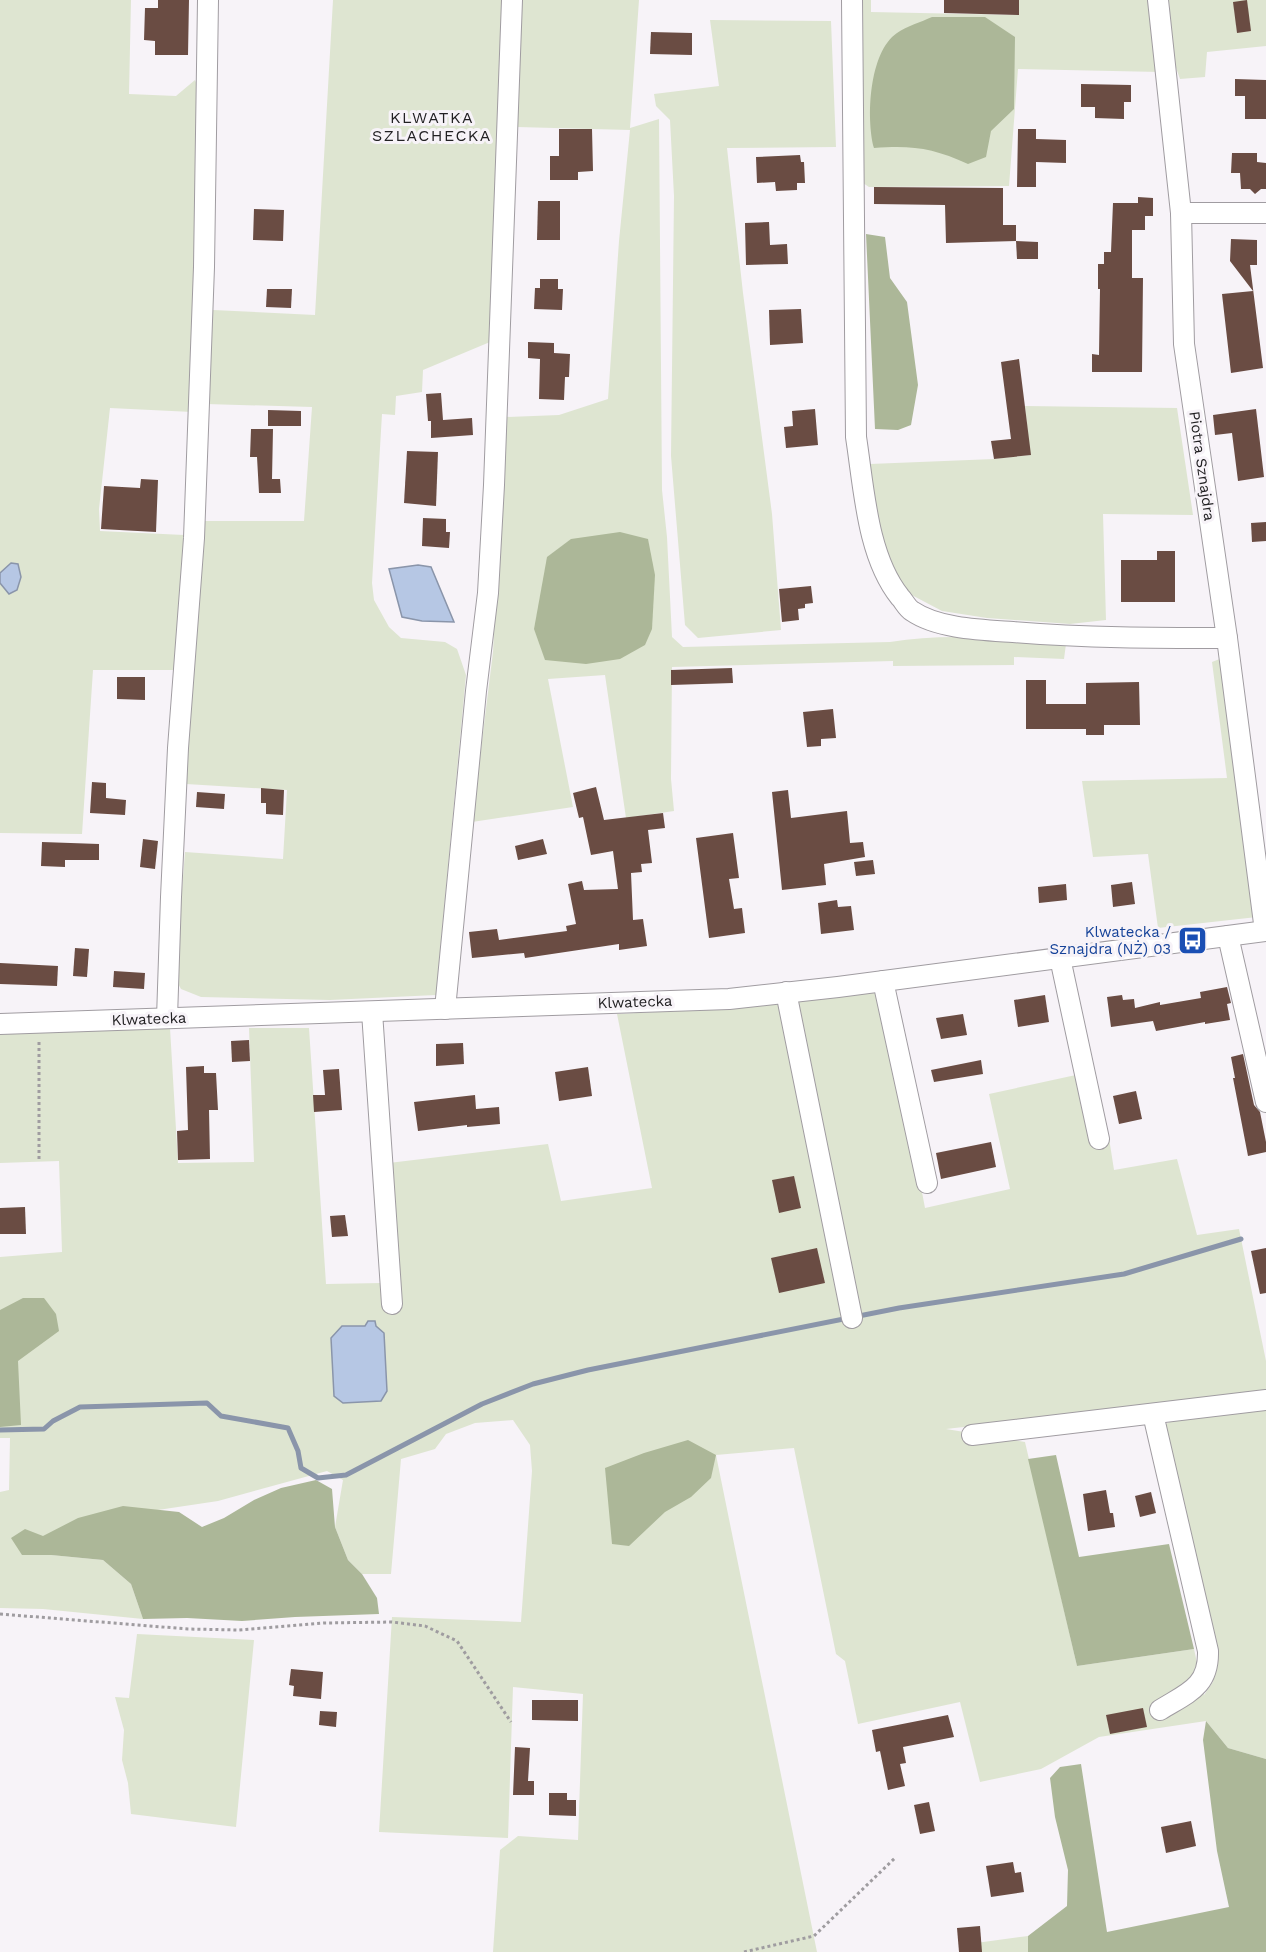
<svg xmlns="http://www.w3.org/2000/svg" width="1266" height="1952" viewBox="0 0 1266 1952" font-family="'Work Sans',sans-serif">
  <rect width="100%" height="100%" fill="#f7f3f8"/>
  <g fill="#dee5d1">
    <path d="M0 0H131L129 94 176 96 195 80 202 97 192 412 110 408 99 509 100 531 184 535 177 670H93L82 834 0 833Z"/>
    <path d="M333 0H508L490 342 423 370 422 392 396 396 395 415 382 414 372 583 374 600 389 627 401 638 445 642 457 649 466 675 436 995 330 1000 201 997 181 989 175 978 185 852 283 859 287 790 186 784 192 661 202 521H304L312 407 206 404 213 310 315 315Z"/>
    <path d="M520 0H639L630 128 659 119 662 490 667 537 672 637 683 647 890 642C948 632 1008 639 1066 644L1064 659 1014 657V665L893 666V661L672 667 671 779 674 811 626 818 605 675 548 679 573 807 472 822 493 652 505 417 559 415 608 399 619 241 630 130 517 127Z"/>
    <path d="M860 0H871V12L1019 15V0H1150L1160 72 1018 69 1009 186 869 187 860 181Z"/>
    <path d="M1169 0H1266V46L1207 52 1205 77 1180 79 1174 62Z"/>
    <path d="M710 20 831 21 836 147 727 148 743 293 772 514 781 630 698 638 685 625 671 456 674 196 670 120 656 106 654 94 719 86Z"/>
    <path d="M1025 406 1177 408 1193 515 1103 514 1106 620 1070 624 987 618 942 611 906 592 887 565 875 525 870 464 994 459 1030 455Z"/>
    <path d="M1222 658 1257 917 1158 928 1148 854 1093 857 1082 781 1227 778 1212 662Z"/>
    <path d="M884 990 925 1208 1010 1189 989 1094 1085 1073 1099 1139 1109 1138 1114 1170 1177 1159 1197 1235 1239 1229 1266 1361V1392L946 1429 1025 1442 1077 1666 1194 1649 1204 1695 1213 1682 1215 1660 1163 1434 1166 1424 1175 1419 1266 1408V1759L1228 1748 1206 1721 1099 1737 1041 1769 980 1782 960 1702 858 1724 845 1661 836 1654 794 1448 716 1455 817 1952H493L500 1850 518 1836 578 1840 583 1694 513 1687 508 1838 379 1832 392 1617 521 1622 532 1471 530 1445 513 1420 475 1423 446 1434 435 1449 401 1459 391 1574H362L348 1560 335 1527 343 1480 327 1471 218 1501 91 1520 51 1555 103 1560 131 1584 143 1619 43 1609 0 1608V1492L9 1490 10 1438H0V1257L62 1252 59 1161 0 1163V1031L170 1028 178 1163 254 1162 249 1028H309L326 1284 382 1283 372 1165 548 1144 561 1201 652 1188 617 1014 715 1009Z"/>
    <path d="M137 1634 254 1640 236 1827 131 1814 128 1783 122 1760 124 1730 115 1697 129 1698Z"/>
    <path d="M1028 1936V1952H978L976 1943Z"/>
  </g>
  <g fill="#acb798">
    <path d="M932 17H985L1015 37 1014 109 991 131 986 157 968 164C933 148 912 145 874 148 866 118 869 52 897 33 907 26 921 22 932 17Z"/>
    <path d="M866 234 885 237 890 278 907 302 918 385 911 425 898 430 875 429Z"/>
    <path d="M620 532 648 539 655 575 652 629 645 645 620 659 586 664 545 660 534 629 547 557 571 539Z"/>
    <path d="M23 1298H44L56 1314 59 1331 18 1361 21 1425 0 1427V1310Z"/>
    <path d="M688 1440 716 1455 711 1478 691 1497 665 1512 629 1546 612 1544 605 1468 644 1453Z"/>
    <path d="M1056 1455 1079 1557 1169 1544 1194 1649 1077 1666 1028 1459Z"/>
    <path d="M316 1480 332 1489 335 1527 348 1560 362 1574 377 1598 379 1614 295 1617 242 1621 187 1618 143 1619 131 1584 103 1560 51 1555H22L11 1538 25 1529 43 1536 78 1518 123 1506 179 1512 202 1527 224 1518 254 1500 281 1488Z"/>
    <path d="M1206 1721 1228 1748 1266 1759V1952H1028V1936L1067 1906 1068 1870 1055 1817 1050 1778 1060 1767 1081 1764 1107 1932 1229 1907 1217 1851 1203 1740Z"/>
  </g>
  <g fill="#b6c7e4" stroke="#8a95aa" stroke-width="1.5">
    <path d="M11 563 18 564 21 577 17 590 9 594 0 583V573Z"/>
    <path d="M418 565 431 567 454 622 422 621 402 617 389 569Z"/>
    <path d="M368 1321H375L376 1326 384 1333 387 1391 381 1401 343 1403 334 1396 331 1338 342 1326H365Z"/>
  </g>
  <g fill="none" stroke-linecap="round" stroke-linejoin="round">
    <path stroke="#8a95aa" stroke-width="5" d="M0 1430 44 1429 53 1421 80 1407 207 1403 221 1416 288 1428 298 1451 301 1468 318 1478 346 1475 482 1404 533 1384 588 1370 899 1308 1124 1274 1241 1239"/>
  </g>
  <g fill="#6a4c43">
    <path d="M158 0H189L188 55H155V41L144 40 145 8H158Z"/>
    <path d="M944 0H1019V15L944 13Z"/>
    <path d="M1247 0 1251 31 1237 33 1233 2Z"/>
    <path d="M651 32 692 33V55L650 54Z"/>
    <path d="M1235 79 1266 80V119H1245V96H1235Z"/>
    <path d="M1081 84 1131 85V102H1124V119L1095 118V107H1081Z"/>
    <path d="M559 129H592L593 171 578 172V180H550V156H559Z"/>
    <path d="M1018 129H1036V139L1066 140V163L1036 162V187H1017Z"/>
    <path d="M1232 153H1257V162L1266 163V189H1261L1255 194 1250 189H1241L1240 173H1231Z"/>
    <path d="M800 155 801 162H804L805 183H797V190L776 191 775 182 757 183 756 157Z"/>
    <path d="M874 187 1003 188V225H1016V241L946 243 945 205 874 204Z"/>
    <path d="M1138 197 1153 198V216H1145V230H1132V278H1143L1142 372H1092V354L1099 355 1100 289H1098V264H1104V252H1111L1113 203H1138Z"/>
    <path d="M538 201H560V240H537Z"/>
    <path d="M254 209 284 210 283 241 253 240Z"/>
    <path d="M769 222 770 245 787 244 788 264 746 265 745 223Z"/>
    <path d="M1231 239 1257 240V265H1250L1263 368 1231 373 1222 294 1253 291 1230 261Z"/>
    <path d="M1016 241 1038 242V259H1017Z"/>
    <path d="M540 279H558V289H563L562 310 534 309 535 288H540Z"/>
    <path d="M267 289H292L291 308 266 307Z"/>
    <path d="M801 309 803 343 770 345 769 310Z"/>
    <path d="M528 342 554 343V353L570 354 569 377H565L564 400 539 399 540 359 528 358Z"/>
    <path d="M1019 359 1031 455 994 459 991 441 1011 439 1001 362Z"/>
    <path d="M441 393 443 420 472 418 473 435 431 438V421H428L426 394Z"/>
    <path d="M815 409 818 445 786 448 784 427 793 426 792 411Z"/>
    <path d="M1256 409 1264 477 1238 481 1232 433 1215 435 1213 415Z"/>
    <path d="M268 410 301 411V426H268Z"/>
    <path d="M251 429H273L272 479H280L281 493H259L257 457H250Z"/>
    <path d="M407 451 438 452 436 506 404 503Z"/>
    <path d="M141 479 158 480 156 532 101 529 104 486 140 488Z"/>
    <path d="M423 518 446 519V532H450L449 548 422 546Z"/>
    <path d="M1266 522V541L1252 542 1251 523Z"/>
    <path d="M1157 551H1175V602H1121V560H1157Z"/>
    <path d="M811 586 813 603 805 604V608L798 609 799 620 782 622 779 589Z"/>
    <path d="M732 668 733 683 671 685V670Z"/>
    <path d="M117 677H145V700L117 699Z"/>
    <path d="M1026 680H1046V704H1086V683L1139 682 1140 725H1104V735H1086V729H1026Z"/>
    <path d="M833 709 836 738 821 739V746L807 747 803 712Z"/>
    <path d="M92 782 106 783V798L126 800 125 815 90 813Z"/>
    <path d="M596 787 604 820 663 813 665 828 648 830 652 863 641 864 642 872 631 873 633 920 643 919 647 946 619 950V944L525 958 524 953 472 958 469 932 497 929 499 940 567 931 566 926 576 924 568 884 582 881 584 890 618 889 613 851 591 855 583 817 579 818 573 793Z"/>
    <path d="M261 788 284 790 283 815 266 814V803H261Z"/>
    <path d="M788 790 791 818 847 811 850 843 863 842 865 857 824 864 826 885 782 890 772 792Z"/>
    <path d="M197 792 225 794 224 809 196 807Z"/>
    <path d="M733 833 739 878 729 879 734 909 742 908 745 933 709 938 696 838Z"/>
    <path d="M143 839 158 841 155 869 140 867Z"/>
    <path d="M543 839 547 854 518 860 515 846Z"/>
    <path d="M42 842 99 844V860H65V867L41 866Z"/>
    <path d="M873 860 875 874 856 876 854 862Z"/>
    <path d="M1132 882 1135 904 1113 907 1111 885Z"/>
    <path d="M1066 884 1067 900 1039 903 1038 887Z"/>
    <path d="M837 900 838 907 851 906 854 930 821 934 818 903Z"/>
    <path d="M75 948 89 949 87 977 73 976Z"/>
    <path d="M0 963 58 966 57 986 0 984Z"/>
    <path d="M114 971 145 973 144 989 113 987Z"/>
    <path d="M1227 987 1231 1003 1227 1004 1230 1020 1205 1024V1022L1156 1031 1153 1021 1111 1027 1107 997 1122 995 1123 1000 1134 999 1135 1008 1160 1002V1005L1201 998 1200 992Z"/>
    <path d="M1045 995 1049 1022 1018 1027 1014 1000Z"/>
    <path d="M963 1014 967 1035 941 1039 936 1018Z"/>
    <path d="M249 1040 250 1061 232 1062 231 1041Z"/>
    <path d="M463 1043 464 1064 436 1066V1044Z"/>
    <path d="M1243 1054 1254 1105 1260 1112 1266 1142V1152L1248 1156 1233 1078H1235L1231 1057Z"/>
    <path d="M981 1060 983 1074 934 1082 931 1070Z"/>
    <path d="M204 1066V1073H216L218 1110H209L210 1159 178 1160 177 1131 188 1130 186 1067Z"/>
    <path d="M588 1067 592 1096 559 1101 555 1072Z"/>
    <path d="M339 1069 342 1110 314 1112 313 1095H325L323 1070Z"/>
    <path d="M1136 1091 1142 1119 1119 1124 1113 1096Z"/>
    <path d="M475 1095 476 1109 499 1107 500 1124 467 1127V1125L418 1131 414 1102Z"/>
    <path d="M991 1142 996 1167 941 1179 936 1153Z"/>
    <path d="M794 1176 801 1208 779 1213 772 1180Z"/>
    <path d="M25 1207 26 1234H0V1208Z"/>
    <path d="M345 1215 348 1236 332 1237 330 1216Z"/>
    <path d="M817 1248 825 1283 779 1293 771 1258Z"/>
    <path d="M1266 1248V1293L1260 1294 1251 1251Z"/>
    <path d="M1106 1490 1110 1513H1113L1115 1527 1088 1531 1083 1494Z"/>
    <path d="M1151 1492 1156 1513 1140 1517 1135 1496Z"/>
    <path d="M291 1669 323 1672 321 1699 293 1696 294 1686 289 1685Z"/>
    <path d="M532 1700H578V1721L532 1720Z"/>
    <path d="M1143 1708 1147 1727 1110 1734 1106 1715Z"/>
    <path d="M320 1711 337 1712 336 1727 319 1725Z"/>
    <path d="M948 1715 954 1737 903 1747 906 1763 900 1764 905 1786 888 1790 880 1751 876 1752 872 1730Z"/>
    <path d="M515 1747 530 1748 528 1781H534V1795H513Z"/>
    <path d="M549 1793H567V1800H576V1816L549 1815Z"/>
    <path d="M929 1802 935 1831 920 1834 914 1805Z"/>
    <path d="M1191 1821 1196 1846 1166 1853 1161 1827Z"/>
    <path d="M1013 1862 1015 1873 1021 1872 1024 1892 991 1897 986 1866Z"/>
    <path d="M980 1926 982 1952H959L957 1928Z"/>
  </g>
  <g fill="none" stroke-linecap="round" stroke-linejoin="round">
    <defs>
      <g id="minor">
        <path d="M852 0 856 437C864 488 867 556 900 597 904 601 907 608 912 611 938 629 983 630 1013 632 1085 638 1156 638 1227 638"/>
        <path d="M1158 0 1181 213 1184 344 1227 638 1265 931"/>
        <path d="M1181 213H1266"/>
        <path d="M1228 936 1266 1102"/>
        <path d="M1060 958 1099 1139"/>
        <path d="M883 981 927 1183"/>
        <path d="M786 992 852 1318"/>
        <path d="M445 1009 476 691 488 593 494 485 512 0"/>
        <path d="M372 1012 392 1304"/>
        <path d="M167 1018 171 897 178 748 194 538 204 267 208 0"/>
        <path d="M0 1024 729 999 838 987 1266 931"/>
        <path d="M1153 1414 1208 1651C1209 1687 1187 1693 1160 1710"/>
        <path d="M972 1435 1266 1400"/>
      </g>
    </defs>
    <use href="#minor" stroke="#a09ca1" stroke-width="22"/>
    <g stroke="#9f9ca0" stroke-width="3" stroke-dasharray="3 3" stroke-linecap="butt">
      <path d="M39 1159V1041"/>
      <path d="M0 1614 188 1629 238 1630 324 1623 392 1622 425 1626 457 1641 511 1722"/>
      <path d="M744 1952 814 1936 896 1857"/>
    </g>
    <use href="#minor" stroke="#fff" stroke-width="20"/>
  </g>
  <defs>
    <symbol id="bus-square" viewBox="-11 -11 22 22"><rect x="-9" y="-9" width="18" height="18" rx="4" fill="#1a4fb4" stroke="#f7f3f8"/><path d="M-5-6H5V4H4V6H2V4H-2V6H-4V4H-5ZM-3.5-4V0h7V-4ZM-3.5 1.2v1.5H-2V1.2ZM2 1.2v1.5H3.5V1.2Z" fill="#fff"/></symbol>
  </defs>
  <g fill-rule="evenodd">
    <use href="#bus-square" x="1176" y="924" width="33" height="33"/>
  </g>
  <g text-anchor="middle" stroke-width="6" stroke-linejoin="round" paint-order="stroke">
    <g font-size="15" fill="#222123" stroke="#f7f3f8">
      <text transform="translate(1202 466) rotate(82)" y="5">Piotra Sznajdra</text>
      <text transform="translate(635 1002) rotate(-2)" y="5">Klwatecka</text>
      <text transform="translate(149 1019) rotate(-2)" y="5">Klwatecka</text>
    </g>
    <g font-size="15" fill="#164399" stroke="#f7f3f8" text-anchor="end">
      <text x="1171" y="937">Klwatecka /<tspan x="1171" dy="17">Sznajdra (NŻ) 03</tspan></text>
    </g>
    <g font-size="16" letter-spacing="1.5" fill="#222123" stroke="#f7f3f8">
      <text x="432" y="123">KLWATKA<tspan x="432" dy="18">SZLACHECKA</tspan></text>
    </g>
  </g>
</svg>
